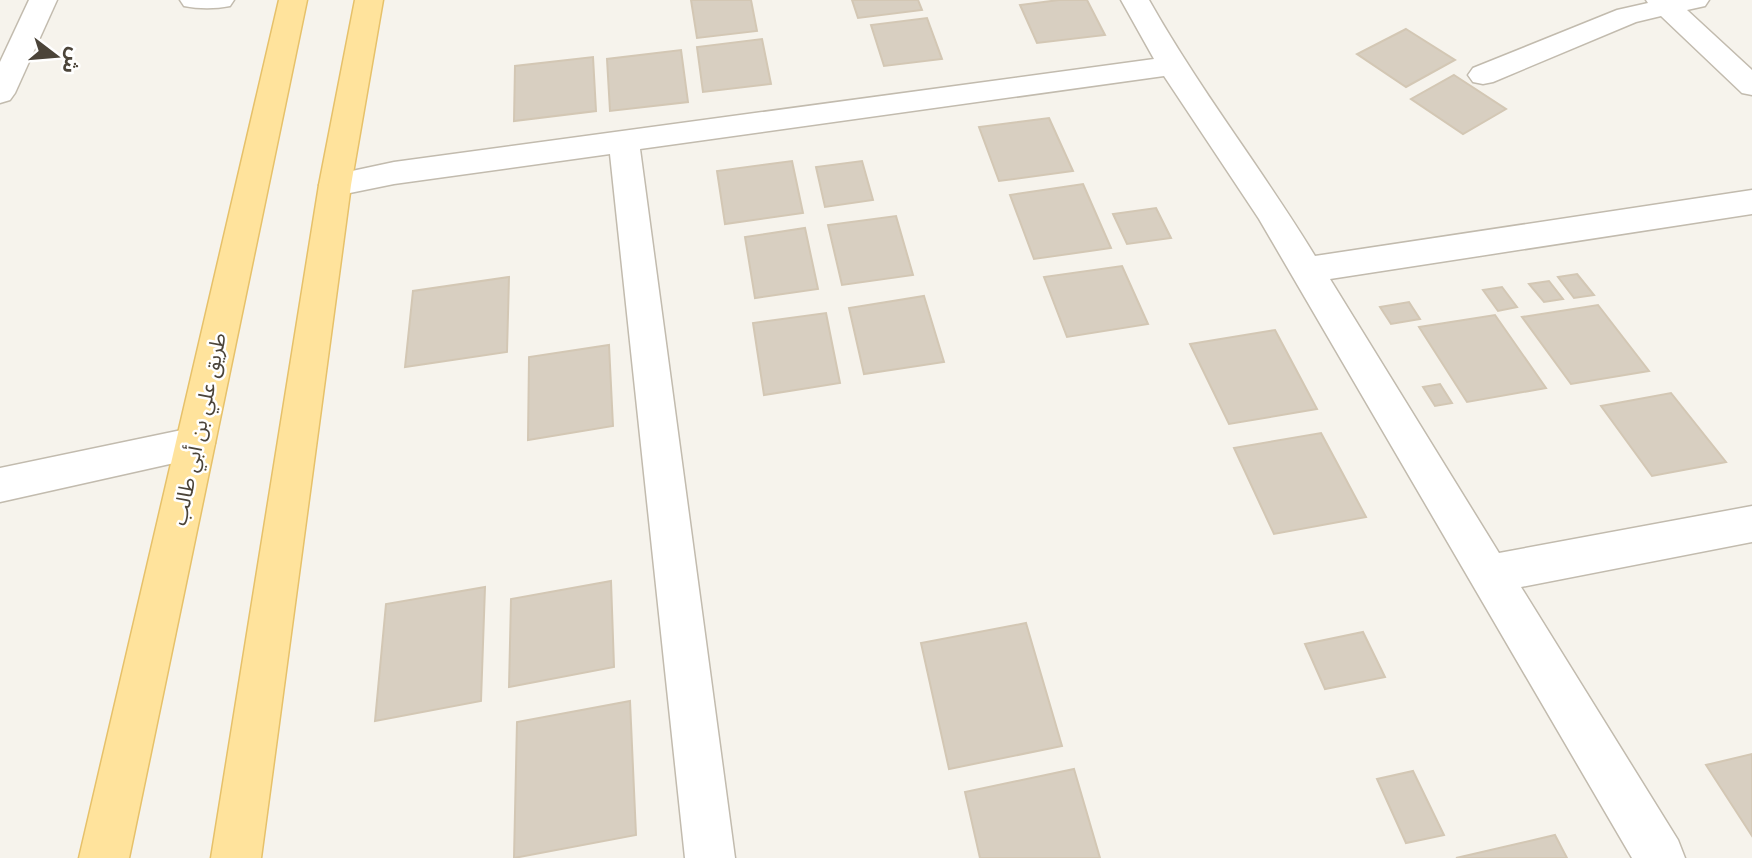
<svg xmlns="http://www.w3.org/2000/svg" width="1752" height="858" viewBox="0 0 1752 858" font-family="Arial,'Noto Sans Arabic',sans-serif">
  <rect width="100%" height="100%" fill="#f6f3ec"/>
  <g fill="#d8cfc1" stroke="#d3c7b4" stroke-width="2">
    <path d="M691 0H751L757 31 697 38Z"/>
    <path d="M852 0H918L922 10 858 18Z"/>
    <path d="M1059 0H1087L1105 35 1037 43 1020 5Z"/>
    <path d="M927 18 942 59 884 66 871 25Z"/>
    <path d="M1406 29 1455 60 1406 87 1357 54Z"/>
    <path d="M762 39 771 84 703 92 697 47Z"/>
    <path d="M681 50 688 102 610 111 607 59Z"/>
    <path d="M593 57 596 111 514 121 515 66Z"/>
    <path d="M1454 75 1506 109 1463 134 1411 99Z"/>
    <path d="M1049 118 1073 171 999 181 979 127Z"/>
    <path d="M792 161 803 213 725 224 717 171Z"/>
    <path d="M862 161 873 200 825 207 816 167Z"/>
    <path d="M1083 184 1111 248 1034 259 1010 195Z"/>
    <path d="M1156 208 1171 238 1127 244 1113 214Z"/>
    <path d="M896 216 913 275 842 285 828 225Z"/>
    <path d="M805 228 818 289 755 298 745 237Z"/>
    <path d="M1122 266 1148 324 1067 337 1044 277Z"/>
    <path d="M1577 274 1594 295 1574 298 1558 277Z"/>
    <path d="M509 277 507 352 405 367 413 291Z"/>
    <path d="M1549 281 1563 299 1544 302 1529 284Z"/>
    <path d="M1502 287 1517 307 1498 311 1483 290Z"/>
    <path d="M924 296 944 362 864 374 849 308Z"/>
    <path d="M1409 302 1420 319 1391 324 1380 307Z"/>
    <path d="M1598 305 1649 371 1571 384 1522 317Z"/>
    <path d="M826 313 840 383 764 395 753 323Z"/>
    <path d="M1495 315 1546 388 1467 402 1419 327Z"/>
    <path d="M1275 330 1317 409 1229 424 1190 344Z"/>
    <path d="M609 345 613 426 528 440 529 357Z"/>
    <path d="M1440 384 1452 403 1435 406 1423 387Z"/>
    <path d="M1671 393 1726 462 1652 476 1601 406Z"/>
    <path d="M1321 433 1366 517 1274 534 1234 448Z"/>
    <path d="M611 581 614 667 509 687 511 599Z"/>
    <path d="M485 587 481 701 375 721 386 604Z"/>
    <path d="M1026 623 1062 746 949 769 921 643Z"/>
    <path d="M1363 632 1385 677 1325 689 1305 644Z"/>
    <path d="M630 701 636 835 514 858 517 722Z"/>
    <path d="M1752 754V836L1706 765Z"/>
    <path d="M1074 769 1100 858H980L965 792Z"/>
    <path d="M1413 771 1444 835 1406 843 1377 779Z"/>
    <path d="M1555 835 1567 858H1456Z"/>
  </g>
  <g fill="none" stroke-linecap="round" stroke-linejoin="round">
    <defs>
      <g id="minor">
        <path d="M29 0H57L15 93 10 100 0 103V62Z"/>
        <path d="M180 0H234L230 6C215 9 199 9 184 6Z"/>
        <path d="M1121 0H1149C1199 89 1262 169 1315 256L1752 190V214L1330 279 1499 553 1752 506V542L1521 587 1678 840 1685 858H1632L1259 219 1164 76 640 149 735 858H685L610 154 394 184 335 196 324 193 319 185 324 177 394 162 1154 59Z"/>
        <path d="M1646 0H1709L1705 6 1687 10 1752 70V95L1742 93 1661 16 1636 22 1493 82 1483 84 1473 82 1468 75 1473 68 1617 10 1648 3Z"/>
        <path d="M196 427 210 431 215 443 210 455 0 502V468Z"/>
      </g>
      <g id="major">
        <path d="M279 0H307L129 858H79Z"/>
        <path d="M355 0H383L351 185 261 858H211L319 185Z"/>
      </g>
    </defs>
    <use href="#minor" stroke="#c2bbae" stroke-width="3"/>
    <use href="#major" stroke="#e6c16a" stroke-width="3"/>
    <use href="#minor" fill="#fff" fill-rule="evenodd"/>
    <use href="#major" fill="#ffe39c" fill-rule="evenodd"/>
  </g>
  <g text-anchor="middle" stroke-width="5" stroke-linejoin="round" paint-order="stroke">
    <g font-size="21" fill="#4b4439" stroke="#fff">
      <text transform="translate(199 429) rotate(-78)" y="7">طريق علي بن أبي طالب</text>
    </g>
  </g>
  <g transform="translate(56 56) rotate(106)" stroke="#ffffff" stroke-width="5" paint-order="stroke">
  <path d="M0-5L12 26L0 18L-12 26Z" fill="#4b4439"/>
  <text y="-10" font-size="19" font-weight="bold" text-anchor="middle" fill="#4b4439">ش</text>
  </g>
</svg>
